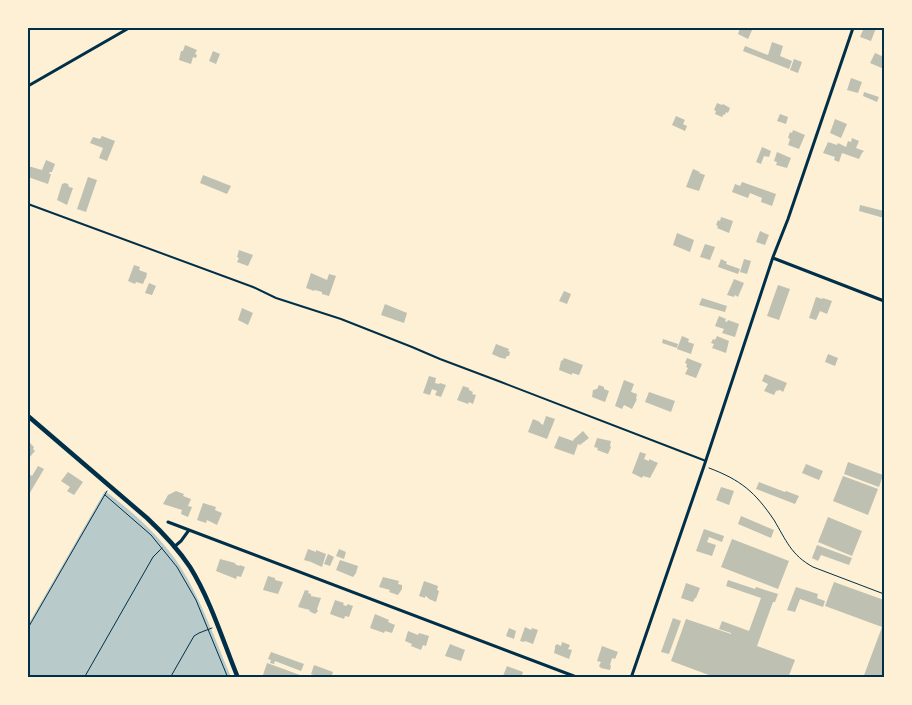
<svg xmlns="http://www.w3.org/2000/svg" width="912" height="705" font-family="Helvetica,sans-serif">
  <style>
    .green { fill: #b9caca }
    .building { fill: #bec0b2 }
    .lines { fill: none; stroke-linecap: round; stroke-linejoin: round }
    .path { stroke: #003049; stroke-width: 1 }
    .service { stroke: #003049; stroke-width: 2 }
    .minor { stroke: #003049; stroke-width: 3 }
    .tertiary { stroke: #003049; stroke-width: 4.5 }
    .neatline { fill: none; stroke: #003049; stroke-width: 2 }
  </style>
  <rect width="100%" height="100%" fill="#fdf0d5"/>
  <!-- green -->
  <path class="green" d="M 105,491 C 133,512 161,537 180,566 C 202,601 215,640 231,677 L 28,678 L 28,625 Z"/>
  <!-- building -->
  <path class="building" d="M 740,28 L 753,28 L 748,39 L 738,34 Z
    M 864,28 L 876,28 L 871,41 L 860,37 Z
    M 772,42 L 783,46 L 780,56 L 792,61 L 789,69 L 743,51 L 745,46 L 768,55 Z
    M 185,45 L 197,50 L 195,54 L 197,55 L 196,58 L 193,57 L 191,64 L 179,60 L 181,51 L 183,51 Z
    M 213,51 L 220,54 L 216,64 L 209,61 Z
    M 875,53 L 884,57 L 884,69 L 870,63 Z
    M 794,59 L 802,62 L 798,73 L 790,70 Z
    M 851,78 L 862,82 L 858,93 L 847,90 Z
    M 864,92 L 879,97 L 877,102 L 863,96 Z
    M 717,103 L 722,105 L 723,104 L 730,108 L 728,113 L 726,112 L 725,115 L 724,114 L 722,117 L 715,114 L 716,111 L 714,110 Z
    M 780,114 L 788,117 L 786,124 L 777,121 Z
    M 676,116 L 685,120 L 683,124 L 687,126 L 685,131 L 672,125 Z
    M 835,119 L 847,124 L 841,138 L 830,133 Z
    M 793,130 L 805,135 L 799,149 L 788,145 L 790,139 L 788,138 L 790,132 L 792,133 Z
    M 102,136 L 115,141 L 107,161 L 99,158 L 103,148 L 90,143 L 93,137 L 100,139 Z
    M 852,138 L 859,141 L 856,148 L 864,151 L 862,153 L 859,159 L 842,153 L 839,162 L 834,160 L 835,157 L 823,153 L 828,142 L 837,145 L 838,143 L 846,147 L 848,141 L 851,142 Z
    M 762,147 L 771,151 L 769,157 L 764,156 L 761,164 L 756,162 Z
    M 777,152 L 791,158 L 787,168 L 776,165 L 777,162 L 774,161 Z
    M 46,160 L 55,164 L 52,172 L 50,172 L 49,174 L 51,174 L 48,184 L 28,177 L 28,166 L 42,170 Z
    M 693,169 L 700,172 L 699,173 L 705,175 L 699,191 L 686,187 Z
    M 203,175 L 231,186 L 227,194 L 200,183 Z
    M 88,177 L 97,180 L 86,212 L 77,209 Z
    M 742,182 L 776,194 L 772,206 L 761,202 L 762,198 L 750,193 L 748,198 L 732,192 L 735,184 L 740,186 Z
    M 65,183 L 68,184 L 69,187 L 73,188 L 67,205 L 57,200 L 62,184 Z
    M 860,205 L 884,211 L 884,218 L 859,211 Z
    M 721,217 L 733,221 L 729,233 L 717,228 L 718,226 L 716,225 L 718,220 L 720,221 Z
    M 760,231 L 769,235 L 765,245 L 756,242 Z
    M 677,233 L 694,240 L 690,252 L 673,245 Z
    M 705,244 L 715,247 L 710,260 L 700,257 Z
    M 239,250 L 253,255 L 248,266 L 237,262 L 239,258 L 237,257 Z
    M 721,259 L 727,262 L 726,264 L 740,269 L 738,274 L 718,267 Z
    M 744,259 L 751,261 L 747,274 L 740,272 Z
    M 134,265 L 140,267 L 139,270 L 147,273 L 146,278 L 145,279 L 143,284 L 136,282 L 135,284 L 128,281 Z
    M 311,273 L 327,280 L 329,274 L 336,276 L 329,296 L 322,294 L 322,292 L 315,290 L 314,291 L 306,288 Z
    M 734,279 L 744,283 L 738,297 L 735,295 L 734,297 L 727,295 Z
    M 149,283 L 156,286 L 152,295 L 145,293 Z
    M 778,285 L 790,289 L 779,320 L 767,316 Z
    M 564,291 L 571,294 L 567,304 L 559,301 Z
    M 816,297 L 822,299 L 823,298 L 832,301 L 827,314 L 820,311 L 816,320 L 809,318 Z
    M 702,298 L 727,306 L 725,312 L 699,305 Z
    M 385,304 L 407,313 L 404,323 L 381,315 Z
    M 242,308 L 253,313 L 248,325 L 238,320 Z
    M 719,316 L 726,319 L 725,321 L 727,322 L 728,320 L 739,324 L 735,337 L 722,333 L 724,329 L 715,326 Z
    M 682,336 L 689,339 L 688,342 L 694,344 L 691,354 L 677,349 Z
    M 717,336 L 729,341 L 726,353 L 712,348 L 714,344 L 711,343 L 713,339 L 715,340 Z
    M 663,339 L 678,344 L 677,348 L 662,343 Z
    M 496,344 L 509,349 L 508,351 L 510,352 L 509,356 L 507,356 L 505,359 L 502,358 L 501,358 L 492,354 Z
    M 828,354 L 838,358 L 835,366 L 825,362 Z
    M 564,358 L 583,365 L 579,375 L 572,373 L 572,375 L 559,370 L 561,361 L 563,360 Z
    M 687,358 L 702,364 L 696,378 L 685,374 L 688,368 L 686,367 L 687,364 L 685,363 Z
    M 765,374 L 787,383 L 783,392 L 780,390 L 776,391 L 774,395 L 764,391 L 768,384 L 762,381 Z
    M 429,376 L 436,378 L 435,383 L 439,384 L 440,383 L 446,385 L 441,397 L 435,395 L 437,391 L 432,389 L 430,395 L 423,393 Z
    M 624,380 L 634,384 L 631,392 L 637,394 L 636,399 L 637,399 L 632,409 L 624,405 L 622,409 L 615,406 Z
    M 599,385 L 604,387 L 604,389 L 609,391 L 605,402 L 592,397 L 593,390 L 597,389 Z
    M 463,386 L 469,388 L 469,390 L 473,392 L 472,394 L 476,395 L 473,404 L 469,402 L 468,404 L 457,400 Z
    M 649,392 L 675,401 L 671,412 L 645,402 Z
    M 546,416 L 555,419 L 547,439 L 528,432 L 533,419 L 540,422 L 540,423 L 543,425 Z
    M 583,431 L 589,438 L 580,445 L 578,444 L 574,455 L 554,448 L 559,436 L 573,441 L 574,439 Z
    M 597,438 L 611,441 L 610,446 L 611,447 L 608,454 L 597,450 L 598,448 L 594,447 Z
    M 28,441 L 34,447 L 33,449 L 35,451 L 28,459 Z
    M 640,452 L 646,454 L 644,459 L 649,461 L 649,459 L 658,463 L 650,478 L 643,476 L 642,478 L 632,473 Z
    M 848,462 L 883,475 L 879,487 L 844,474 Z
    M 806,464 L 823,471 L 819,480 L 802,473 Z
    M 38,466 L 44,469 L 28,496 L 28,477 L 29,474 L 32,476 Z
    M 68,472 L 83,482 L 74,495 L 67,491 L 70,487 L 61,481 Z
    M 843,476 L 878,489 L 868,515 L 833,501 Z
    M 759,482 L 785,492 L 786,491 L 799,496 L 795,504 L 756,489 Z
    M 721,487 L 734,491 L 729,505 L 716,500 Z
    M 176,491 L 184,494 L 183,496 L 191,499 L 188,506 L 192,507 L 188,517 L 181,514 L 182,510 L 163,504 L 168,495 Z
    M 203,503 L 216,507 L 215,510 L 222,513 L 217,525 L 207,520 L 206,523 L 197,520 Z
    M 741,516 L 774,530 L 771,538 L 738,524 Z
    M 828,517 L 862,531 L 852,556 L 818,542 Z
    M 704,529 L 724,536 L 722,542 L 709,537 L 707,542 L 716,545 L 712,556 L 696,551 Z
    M 732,539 L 789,561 L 778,589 L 721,567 Z
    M 817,545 L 852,558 L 849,565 L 821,555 L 818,561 L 812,558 Z
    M 308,549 L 316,552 L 316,550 L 326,554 L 322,567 L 311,562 L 304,560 Z
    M 339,549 L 346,552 L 344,559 L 336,556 Z
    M 328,554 L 334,557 L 330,566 L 324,564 Z
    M 220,559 L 235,563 L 235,564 L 239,566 L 240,565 L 245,567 L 241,577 L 237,576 L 236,579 L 216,571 Z
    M 340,560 L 358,566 L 356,573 L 353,577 L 336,570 Z
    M 268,576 L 275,578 L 275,580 L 283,582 L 278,594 L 263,590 Z
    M 383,577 L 399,581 L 398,584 L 402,585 L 402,589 L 398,595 L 389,592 L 390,590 L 379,587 Z
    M 728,580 L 755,589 L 756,587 L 778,594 L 775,602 L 773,602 L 757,646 L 795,660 L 788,678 L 717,678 L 671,661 L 686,619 L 731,634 L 731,633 L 719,629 L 722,621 L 749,631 L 761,598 L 726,586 Z
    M 424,581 L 438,586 L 437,590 L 439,591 L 436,602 L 429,599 L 427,597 L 425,596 L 425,598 L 419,596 Z
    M 834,582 L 884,600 L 884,678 L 863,678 L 882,627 L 825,606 Z
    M 686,583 L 700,588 L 696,598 L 695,598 L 693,602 L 681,598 Z
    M 796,587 L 818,594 L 817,598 L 825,601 L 823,607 L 800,599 L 795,612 L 787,610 Z
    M 305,590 L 309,591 L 308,593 L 311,594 L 311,596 L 321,598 L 317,609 L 318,611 L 315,614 L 309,611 L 310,610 L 298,607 Z
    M 335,600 L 344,603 L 343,605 L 347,606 L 347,604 L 353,606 L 349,617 L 345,616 L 344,619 L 330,614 Z
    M 375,614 L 389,620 L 388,622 L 395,625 L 392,633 L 385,631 L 384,633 L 370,628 Z
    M 673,618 L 681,621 L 669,654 L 661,652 Z
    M 525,627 L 531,630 L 532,628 L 538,630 L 533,644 L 525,641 L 524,642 L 520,641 Z
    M 509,628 L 516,631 L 514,639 L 506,636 Z
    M 408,631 L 418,635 L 419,633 L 429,636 L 426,646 L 423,645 L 421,650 L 411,646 L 412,644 L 405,641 Z
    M 562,642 L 570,645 L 568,649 L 572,650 L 569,659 L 554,653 L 555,649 L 555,646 L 557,644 L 561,646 Z
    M 450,644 L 465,650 L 461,661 L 445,656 Z
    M 602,646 L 618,652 L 615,659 L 612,658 L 610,665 L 611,666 L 610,670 L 601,668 L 599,666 L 601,662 L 597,661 Z
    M 271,652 L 304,664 L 301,671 L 275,661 L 274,664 L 270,663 L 271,660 L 268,659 Z
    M 267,663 L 300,675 L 299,678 L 262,678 Z
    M 314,665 L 333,672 L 331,678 L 315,678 L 316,676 L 311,674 Z
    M 507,666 L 523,672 L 521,678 L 508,678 L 503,676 Z"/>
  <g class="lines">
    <!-- path -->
    <path class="path" d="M 709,468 C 741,480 755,492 774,520 C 786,540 791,555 813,567 L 884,594
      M 105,495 L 151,535 L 177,567 L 196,600 L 228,678
      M 28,628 L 107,491
      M 84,678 L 153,557 L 162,548
      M 170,678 L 194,636 L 199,633 L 212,628"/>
    <!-- service -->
    <path class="service" d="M 28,204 L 253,287 L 276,298 L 341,319 L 412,347 L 440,359 L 501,382 L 706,461"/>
    <!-- minor -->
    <path class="minor" d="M 28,86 L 129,28
      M 773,258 L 884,301
      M 168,522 L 189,530
      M 174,547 L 181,541 L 189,530 L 579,678
      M 631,678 L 704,466 L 773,257 L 788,219 L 853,28"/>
    <!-- tertiary -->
    <path class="tertiary" d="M 28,416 L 147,518 C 163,533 178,549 190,567 C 211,601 223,641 238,678"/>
  </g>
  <!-- border -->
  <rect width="912" height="705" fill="none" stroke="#fdf0d5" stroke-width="58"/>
  <rect x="29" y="29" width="854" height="647" class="neatline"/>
</svg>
